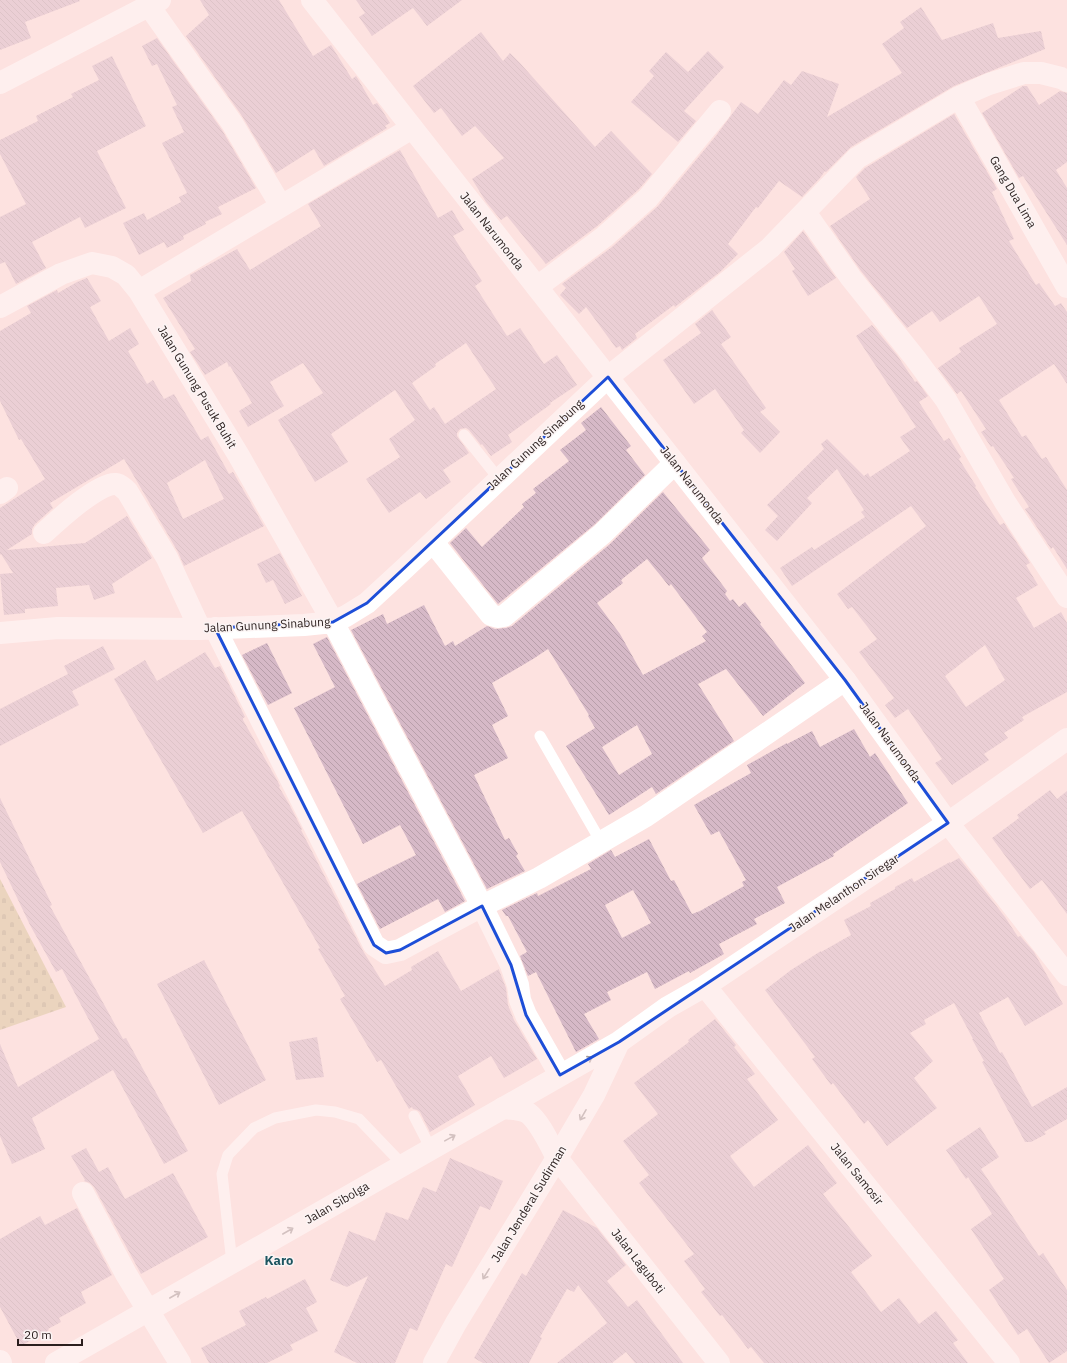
<svg xmlns="http://www.w3.org/2000/svg" width="1067" height="1363" font-family="'IBM Plex Sans',sans-serif">
  <style>
    .cemetery { fill: url(#cemetery-stones) }
    .building { fill: url(#building-back-hatch); fill-rule: evenodd }
    .lines { fill: none; stroke-linecap: round; stroke-linejoin: round }
    .service { stroke: #fff; stroke-width: 11 }
    .minor { stroke: #fff; stroke-width: 22 }
    .tertiary { stroke: #fff; stroke-width: 22 }
    .primary { stroke: #fff; stroke-width: 22 }
    .oneway { stroke: #a09a9a }
    .marked { fill: none; stroke: #1d4ed8; stroke-width: 3; stroke-linejoin: round }
    .labels { text-anchor: middle; stroke-width: 3; stroke-linejoin: round; paint-order: stroke }
    .street-label { font-size: 12px; fill: #2b1f1e; stroke: #fbf4f4 }
    .neighbourhood-label { font-size: 13px; font-weight: bold; fill: #1d5560; stroke: #fbf4f4 }
  </style>
  <defs>
    <pattern id="cemetery-stones" width="16" height="16" patternUnits="userSpaceOnUse"><rect width="16" height="16" fill="#d6c495"/><path d="M2 7V4a2 2 0 0 1 4 0v3zM10 15v-3a2 2 0 0 1 4 0v3z" fill="#b8a880"/></pattern>
    <pattern id="building-back-hatch" width="6" height="6" patternUnits="userSpaceOnUse"><rect width="6" height="6" fill="#d6b9c7"/><path d="M-1 5l2 2M0 0l6 6M5-1l2 2" fill="none" stroke="#b89faa"/></pattern>
  </defs>
  <rect width="100%" height="100%" fill="#fde2e0"/>
  <!-- cemetery -->
  <path class="cemetery" d="M 0,879 L 66,1007 L 0,1030 Z"/>
  <!-- building -->
  <path class="building" d="M 0,0 L 79,0 L 80,1 L 25,22 L 31,38 L 0,50 Z
    M 200,0 L 279,0 L 313,56 L 331,45 L 352,79 L 356,76 L 358,79 L 373,105 L 377,103 L 382,110 L 390,123 L 385,126 L 387,128 L 324,166 L 314,149 L 276,173 L 242,116 L 186,36 L 209,15 Z
    M 356,0 L 462,0 L 427,26 L 413,8 L 372,36 L 359,17 L 365,13 Z
    M 921,7 L 942,40 L 993,23 L 998,38 L 1041,31 L 1045,49 L 954,86 L 851,147 L 826,172 L 825,171 L 820,178 L 802,197 L 779,181 L 758,208 L 756,207 L 728,244 L 738,254 L 720,272 L 680,303 L 675,307 L 674,305 L 635,334 L 637,338 L 622,350 L 620,346 L 616,348 L 586,307 L 579,314 L 560,295 L 566,288 L 562,284 L 612,247 L 658,206 L 715,137 L 741,102 L 758,114 L 784,80 L 791,85 L 802,71 L 839,84 L 827,117 L 902,73 L 882,44 L 904,28 L 900,22 Z
    M 481,32 L 503,61 L 510,53 L 520,63 L 595,147 L 611,131 L 652,174 L 639,189 L 596,227 L 546,264 L 507,216 L 501,220 L 486,202 L 472,179 L 504,158 L 475,126 L 462,136 L 441,108 L 434,113 L 413,86 Z
    M 157,38 L 222,130 L 256,188 L 218,207 L 222,214 L 205,222 L 206,224 L 183,236 L 184,239 L 167,248 L 164,242 L 139,255 L 123,223 L 144,213 L 147,220 L 181,202 L 179,197 L 187,193 L 162,143 L 184,132 L 172,107 L 177,105 L 157,64 L 152,66 L 142,46 Z
    M 708,51 L 724,67 L 684,111 L 696,121 L 678,142 L 631,102 L 654,76 L 649,71 L 666,52 L 688,72 Z
    M 112,56 L 146,126 L 97,151 L 126,208 L 85,228 L 80,217 L 32,242 L 46,268 L 16,284 L 5,262 L 0,264 L 0,217 L 26,204 L 0,154 L 0,140 L 38,121 L 36,116 L 73,97 L 71,94 L 99,80 L 92,66 Z
    M 1023,86 L 1027,86 L 1039,105 L 1060,91 L 1067,93 L 1067,162 L 1056,170 L 1067,188 L 1067,245 L 1023,176 L 1019,178 L 982,113 Z
    M 954,114 L 997,189 L 992,192 L 1014,239 L 1009,241 L 1036,285 L 1039,283 L 1055,306 L 1061,303 L 1067,312 L 1067,384 L 1054,364 L 999,400 L 1022,437 L 1026,435 L 1042,459 L 1046,457 L 1067,490 L 1067,569 L 1053,547 L 1051,549 L 1025,509 L 1029,507 L 1011,479 L 1014,478 L 993,446 L 991,447 L 981,432 L 986,429 L 961,391 L 957,394 L 938,368 L 961,352 L 959,348 L 997,324 L 979,296 L 940,322 L 932,311 L 907,328 L 861,271 L 830,226 L 870,199 L 856,177 L 865,168 Z
    M 400,150 L 438,218 L 452,210 L 464,230 L 453,236 L 482,281 L 475,286 L 507,336 L 520,328 L 544,364 L 557,355 L 577,385 L 550,403 L 551,404 L 508,435 L 512,442 L 491,456 L 482,444 L 481,445 L 469,430 L 466,428 L 460,429 L 457,433 L 457,436 L 469,453 L 443,470 L 451,482 L 426,499 L 420,492 L 389,513 L 366,479 L 400,457 L 389,439 L 415,420 L 395,390 L 331,434 L 348,462 L 315,482 L 278,420 L 323,393 L 303,363 L 270,382 L 284,406 L 248,427 L 239,411 L 252,403 L 230,366 L 229,367 L 227,362 L 205,375 L 190,352 L 195,349 L 163,298 L 191,281 L 190,275 L 237,249 L 250,270 L 321,226 L 308,204 ZM 466,343 L 496,389 L 445,424 L 434,407 L 430,410 L 412,383 L 436,366 L 435,364 Z
    M 803,231 L 836,278 L 808,296 L 792,271 L 795,269 L 784,252 Z
    M 87,278 L 101,301 L 90,307 L 109,341 L 130,328 L 139,344 L 128,351 L 147,384 L 153,380 L 164,399 L 174,394 L 201,440 L 208,436 L 229,474 L 233,472 L 264,526 L 184,566 L 178,552 L 124,459 L 50,503 L 53,508 L 35,524 L 32,529 L 32,534 L 7,550 L 85,543 L 127,516 L 152,558 L 112,584 L 115,593 L 94,600 L 89,585 L 56,588 L 58,606 L 25,609 L 25,613 L 4,615 L 0,574 L 13,573 L 1,554 L 0,555 L 0,508 L 45,479 L 21,439 L 19,440 L 0,401 L 0,331 L 31,313 L 27,306 L 57,290 L 58,293 L 77,282 ZM 205,460 L 224,499 L 183,519 L 167,483 Z
    M 712,310 L 731,337 L 721,344 L 766,408 L 760,412 L 780,432 L 760,453 L 741,433 L 744,430 L 715,389 L 694,404 L 663,360 L 701,333 L 695,324 Z
    M 872,325 L 897,355 L 915,382 L 917,381 L 928,396 L 919,402 L 944,441 L 949,438 L 961,457 L 959,459 L 976,486 L 975,487 L 1000,525 L 1004,523 L 1030,563 L 1026,565 L 1038,585 L 1016,598 L 1034,628 L 1061,612 L 1067,623 L 1067,692 L 1022,717 L 1024,720 L 1004,733 L 1008,738 L 984,754 L 989,760 L 952,785 L 935,763 L 942,759 L 908,709 L 895,718 L 885,705 L 894,698 L 859,652 L 877,639 L 852,607 L 848,609 L 837,594 L 926,526 L 911,506 L 792,586 L 780,568 L 812,547 L 814,550 L 865,517 L 861,512 L 864,510 L 837,469 L 807,498 L 812,503 L 777,541 L 765,530 L 778,516 L 767,505 L 824,449 L 821,444 L 827,439 L 864,476 L 868,473 L 870,477 L 910,451 L 900,437 L 916,427 L 856,336 ZM 985,645 L 1005,680 L 966,707 L 945,676 Z
    M 601,407 L 631,446 L 626,450 L 645,475 L 594,525 L 498,604 L 450,543 L 466,528 L 482,547 L 524,507 L 522,504 L 536,493 L 533,489 L 569,461 L 560,450 L 586,430 L 581,423 Z
    M 663,492 L 710,550 L 702,558 L 727,591 L 725,594 L 730,601 L 733,599 L 739,607 L 745,602 L 761,623 L 760,624 L 805,683 L 763,716 L 726,669 L 698,684 L 734,741 L 656,794 L 652,787 L 609,815 L 566,746 L 595,728 L 588,716 L 589,715 L 548,649 L 533,659 L 492,683 L 508,716 L 492,725 L 508,758 L 474,775 L 505,840 L 509,838 L 518,854 L 516,856 L 525,871 L 487,889 L 351,630 L 383,614 L 387,624 L 424,605 L 445,646 L 453,641 L 455,646 L 487,626 L 495,629 L 506,628 L 512,626 L 610,544 ZM 647,559 L 669,586 L 671,584 L 707,632 L 702,636 L 706,641 L 643,675 L 620,634 L 597,603 L 623,583 L 621,580 ZM 637,725 L 652,754 L 619,775 L 602,747 Z
    M 280,553 L 302,596 L 285,604 L 273,580 L 266,583 L 257,564 Z
    M 327,637 L 465,901 L 445,912 L 438,899 L 380,929 L 357,884 L 416,855 L 400,825 L 363,844 L 294,708 L 335,687 L 313,644 Z
    M 267,643 L 292,693 L 268,705 L 242,655 Z
    M 103,646 L 115,669 L 72,691 L 79,705 L 0,746 L 0,709 L 68,674 L 64,666 Z
    M 205,652 L 215,668 L 220,666 L 245,717 L 243,718 L 243,720 L 277,780 L 280,786 L 279,787 L 289,804 L 302,829 L 301,830 L 363,951 L 385,986 L 412,970 L 411,967 L 438,951 L 461,991 L 499,969 L 499,970 L 506,988 L 508,1005 L 514,1020 L 537,1059 L 504,1078 L 491,1056 L 458,1076 L 475,1105 L 430,1132 L 420,1112 L 417,1110 L 413,1109 L 412,1107 L 409,1109 L 381,1060 L 377,1062 L 340,999 L 345,996 L 318,949 L 320,948 L 242,811 L 203,833 L 114,679 L 145,660 L 157,681 Z
    M 854,729 L 870,757 L 875,753 L 908,803 L 833,854 L 834,856 L 777,887 L 785,903 L 754,919 L 757,924 L 719,944 L 724,954 L 690,973 L 689,971 L 655,989 L 647,972 L 607,992 L 611,1000 L 584,1014 L 599,1039 L 576,1052 L 536,972 L 528,976 L 520,956 L 527,952 L 508,916 L 506,916 L 502,910 L 537,893 L 538,896 L 591,869 L 588,864 L 611,850 L 615,857 L 649,839 L 671,881 L 674,880 L 692,914 L 700,911 L 744,886 L 742,882 L 746,880 L 719,831 L 711,835 L 694,805 L 751,773 L 747,765 L 787,743 L 787,744 L 812,731 L 820,747 ZM 633,890 L 651,923 L 622,938 L 605,905 Z
    M 1050,790 L 1057,799 L 1067,791 L 1067,914 L 1042,880 L 1030,889 L 992,838 L 1019,818 L 1017,815 Z
    M 0,798 L 52,905 L 50,906 L 123,1039 L 126,1038 L 188,1151 L 164,1164 L 113,1070 L 32,1118 L 45,1149 L 12,1164 L 0,1136 L 0,1044 L 18,1087 L 99,1039 L 62,969 L 56,972 L 30,925 L 0,862 Z
    M 959,858 L 1005,917 L 1018,937 L 1020,936 L 1034,952 L 1063,1004 L 1025,1026 L 1008,997 L 979,1013 L 1000,1053 L 1002,1052 L 1032,1107 L 1067,1087 L 1067,1119 L 1044,1132 L 1046,1134 L 1031,1142 L 1025,1142 L 982,1062 L 984,1061 L 972,1039 L 973,1039 L 954,1003 L 924,1020 L 926,1024 L 910,1033 L 933,1061 L 914,1078 L 937,1108 L 887,1146 L 868,1120 L 864,1124 L 833,1083 L 831,1085 L 812,1059 L 815,1057 L 765,990 L 791,970 L 821,951 L 821,952 L 851,935 L 844,920 L 871,906 L 870,903 L 895,889 L 895,887 L 912,878 L 914,882 L 950,862 L 950,863 Z
    M 204,960 L 266,1080 L 219,1105 L 157,984 Z
    M 715,1019 L 736,1045 L 734,1047 L 755,1074 L 747,1079 L 778,1120 L 730,1156 L 754,1187 L 808,1145 L 837,1183 L 823,1194 L 872,1256 L 851,1272 L 881,1312 L 899,1298 L 919,1324 L 936,1311 L 958,1340 L 953,1343 L 968,1363 L 764,1363 L 751,1347 L 748,1349 L 722,1315 L 720,1316 L 701,1292 L 705,1289 L 684,1261 L 694,1254 L 639,1183 L 649,1175 L 623,1141 L 658,1114 L 634,1083 L 689,1042 L 688,1040 Z
    M 317,1037 L 324,1077 L 296,1080 L 289,1042 Z
    M 980,1127 L 999,1157 L 981,1169 L 1039,1256 L 1043,1253 L 1067,1290 L 1067,1351 L 1049,1363 L 1027,1329 L 1018,1335 L 989,1290 L 1004,1279 L 971,1229 L 992,1214 L 968,1177 L 966,1179 L 946,1150 Z
    M 86,1148 L 99,1172 L 108,1167 L 125,1199 L 173,1173 L 208,1237 L 141,1274 L 94,1187 L 90,1183 L 84,1181 L 85,1180 L 71,1156 Z
    M 450,1158 L 503,1181 L 490,1210 L 480,1206 L 452,1267 L 446,1264 L 417,1331 L 410,1328 L 395,1363 L 357,1363 L 334,1352 L 368,1276 L 347,1287 L 330,1280 L 349,1231 L 375,1241 L 386,1212 L 408,1220 L 423,1187 L 436,1192 Z
    M 77,1208 L 112,1275 L 81,1292 L 86,1303 L 59,1318 L 61,1322 L 48,1329 L 49,1330 L 21,1346 L 0,1307 L 0,1239 L 40,1216 L 45,1225 Z
    M 563,1210 L 597,1228 L 626,1265 L 607,1281 L 628,1307 L 637,1300 L 683,1363 L 635,1363 L 626,1352 L 612,1363 L 557,1363 L 607,1323 L 578,1285 L 574,1292 L 567,1289 L 540,1337 L 542,1338 L 529,1363 L 483,1363 L 474,1358 L 522,1273 L 526,1276 Z
    M 305,1279 L 317,1302 L 306,1308 L 318,1331 L 290,1345 L 293,1350 L 267,1363 L 209,1363 L 201,1348 L 246,1325 L 239,1311 L 266,1297 L 267,1299 Z"/>
  <g class="lines">
    <!-- service -->
    <path class="service" d="M 464,435 L 499,479
      M 540,736 L 601,842
      M 414,1116 L 431,1149
      M 232,1263 L 222,1174 L 228,1155 L 254,1128 L 275,1118 L 316,1110 L 335,1112 L 359,1119 L 403,1165"/>
    <!-- minor -->
    <path class="minor" d="M 149,6 L 232,123 L 281,206
      M 0,83 L 160,0
      M 959,97 L 1067,287
      M 805,212 L 851,278 L 915,358 L 946,400 L 1005,502 L 1067,597
      M 537,287 L 604,237 L 648,198 L 720,111
      M 139,291 L 412,128
      M 0,307 L 61,274 L 92,263 L 112,267 L 126,275 L 139,291 L 239,456 L 333,622 L 482,906 L 511,965 L 518,985 L 520,1000 L 526,1015 L 560,1075
      M 0,493 L 7,488
      M 44,533 C 57,521 99,482 116,484 C 120,484 123,488 127,491 L 167,558 L 200,629
      M 433,542 L 491,615 L 498,617 L 504,616 L 602,534 L 675,463
      M 215,628 L 374,945 L 386,953 L 400,950 L 482,906 L 539,878 L 646,816 L 845,680
      M 0,633 L 58,628 L 200,629 L 304,625 L 333,622 L 346,616 L 367,603 L 405,568 L 608,377 L 770,248 L 857,158 L 959,97 L 989,84 L 1024,73 L 1041,73 L 1061,78 L 1067,81
      M 705,986 L 1009,1363
      M 503,1108 C 511,1109 521,1109 528,1113 C 540,1122 550,1145 557,1158 L 719,1363
      M 83,1193 L 126,1274 L 180,1363
      M 0,1361 L 1,1363"/>
    <!-- tertiary -->
    <path class="tertiary" d="M 312,0 L 845,680 L 948,823 L 1067,975"/>
    <!-- primary -->
    <path class="primary" d="M 56,1363 L 619,1042 L 668,1007 L 705,986 L 948,823 L 1067,739
      M 434,1363 L 456,1323 L 557,1158 L 594,1095 L 619,1042"/>
  </g>
  <!-- one-way arrows -->
  <defs><path id="oneway-shaft" d="M-6 0H5M1.5-3L5.5 0L1.5 3" fill="none" stroke-width="1.6" stroke-linecap="round" stroke-linejoin="round"/></defs>
  <g class="oneway">
    <use href="#oneway-shaft" transform="translate(587 1060) rotate(-29)"/>
    <use href="#oneway-shaft" transform="translate(583 1115) rotate(120)"/>
    <use href="#oneway-shaft" transform="translate(450 1138) rotate(-29)"/>
    <use href="#oneway-shaft" transform="translate(288 1231) rotate(-30)"/>
    <use href="#oneway-shaft" transform="translate(486 1274) rotate(122)"/>
    <use href="#oneway-shaft" transform="translate(175 1295) rotate(-30)"/>
  </g>
  <!-- marked area -->
  <path d="M0 0H1067V1363H0ZM 608,377 L 845,680 L 948,823 L 619,1042 L 560,1075 L 526,1015 L 511,965 L 482,906 L 400,950 L 386,953 L 374,945 L 215,628 L 333,622 L 367,603 Z" fill="#fde2e0" fill-opacity=".55" fill-rule="evenodd"/>
  <path class="marked" d="M 608,377 L 845,680 L 948,823 L 619,1042 L 560,1075 L 526,1015 L 511,965 L 482,906 L 400,950 L 386,953 L 374,945 L 215,628 L 333,622 L 367,603 Z"/>
  <g class="labels">
    <!-- street labels -->
    <g class="street-label">
      <text transform="translate(1013 192) rotate(60)" y="4">Gang Dua Lima</text>
      <text transform="translate(492 231) rotate(52)" y="4">Jalan Narumonda</text>
      <text transform="translate(197 387) rotate(59)" y="4">Jalan Gunung Pusuk Buhit</text>
      <text transform="translate(535 445) rotate(-43)" y="4">Jalan Gunung Sinabung</text>
      <text transform="translate(692 485) rotate(52)" y="4">Jalan Narumonda</text>
      <text transform="translate(267 625) rotate(-3)" y="4">Jalan Gunung Sinabung</text>
      <text transform="translate(890 742) rotate(54)" y="4">Jalan Narumonda</text>
      <text transform="translate(844 893) rotate(-34)" y="4">Jalan Melanthon Siregar</text>
      <text transform="translate(857 1174) rotate(51)" y="4">Jalan Samosir</text>
      <text transform="translate(337 1203) rotate(-30)" y="4">Jalan Sibolga</text>
      <text transform="translate(529 1204) rotate(-59)" y="4">Jalan Jenderal Sudirman</text>
      <text transform="translate(638 1261) rotate(52)" y="4">Jalan Laguboti</text>
    </g>
    <!-- neighbourhood labels -->
    <g class="neighbourhood-label">
      <text x="279" y="1265">Karo</text>
    </g>
  </g>
  <!-- scale -->
  <path d="M18 1339v6h64v-6" fill="none" stroke="#2b1f1e" stroke-width="2"/>
  <text x="24" y="1339" font-size="12" fill="#2b1f1e" stroke="#fbf4f4" stroke-width="3" paint-order="stroke">20 m</text>
</svg>
